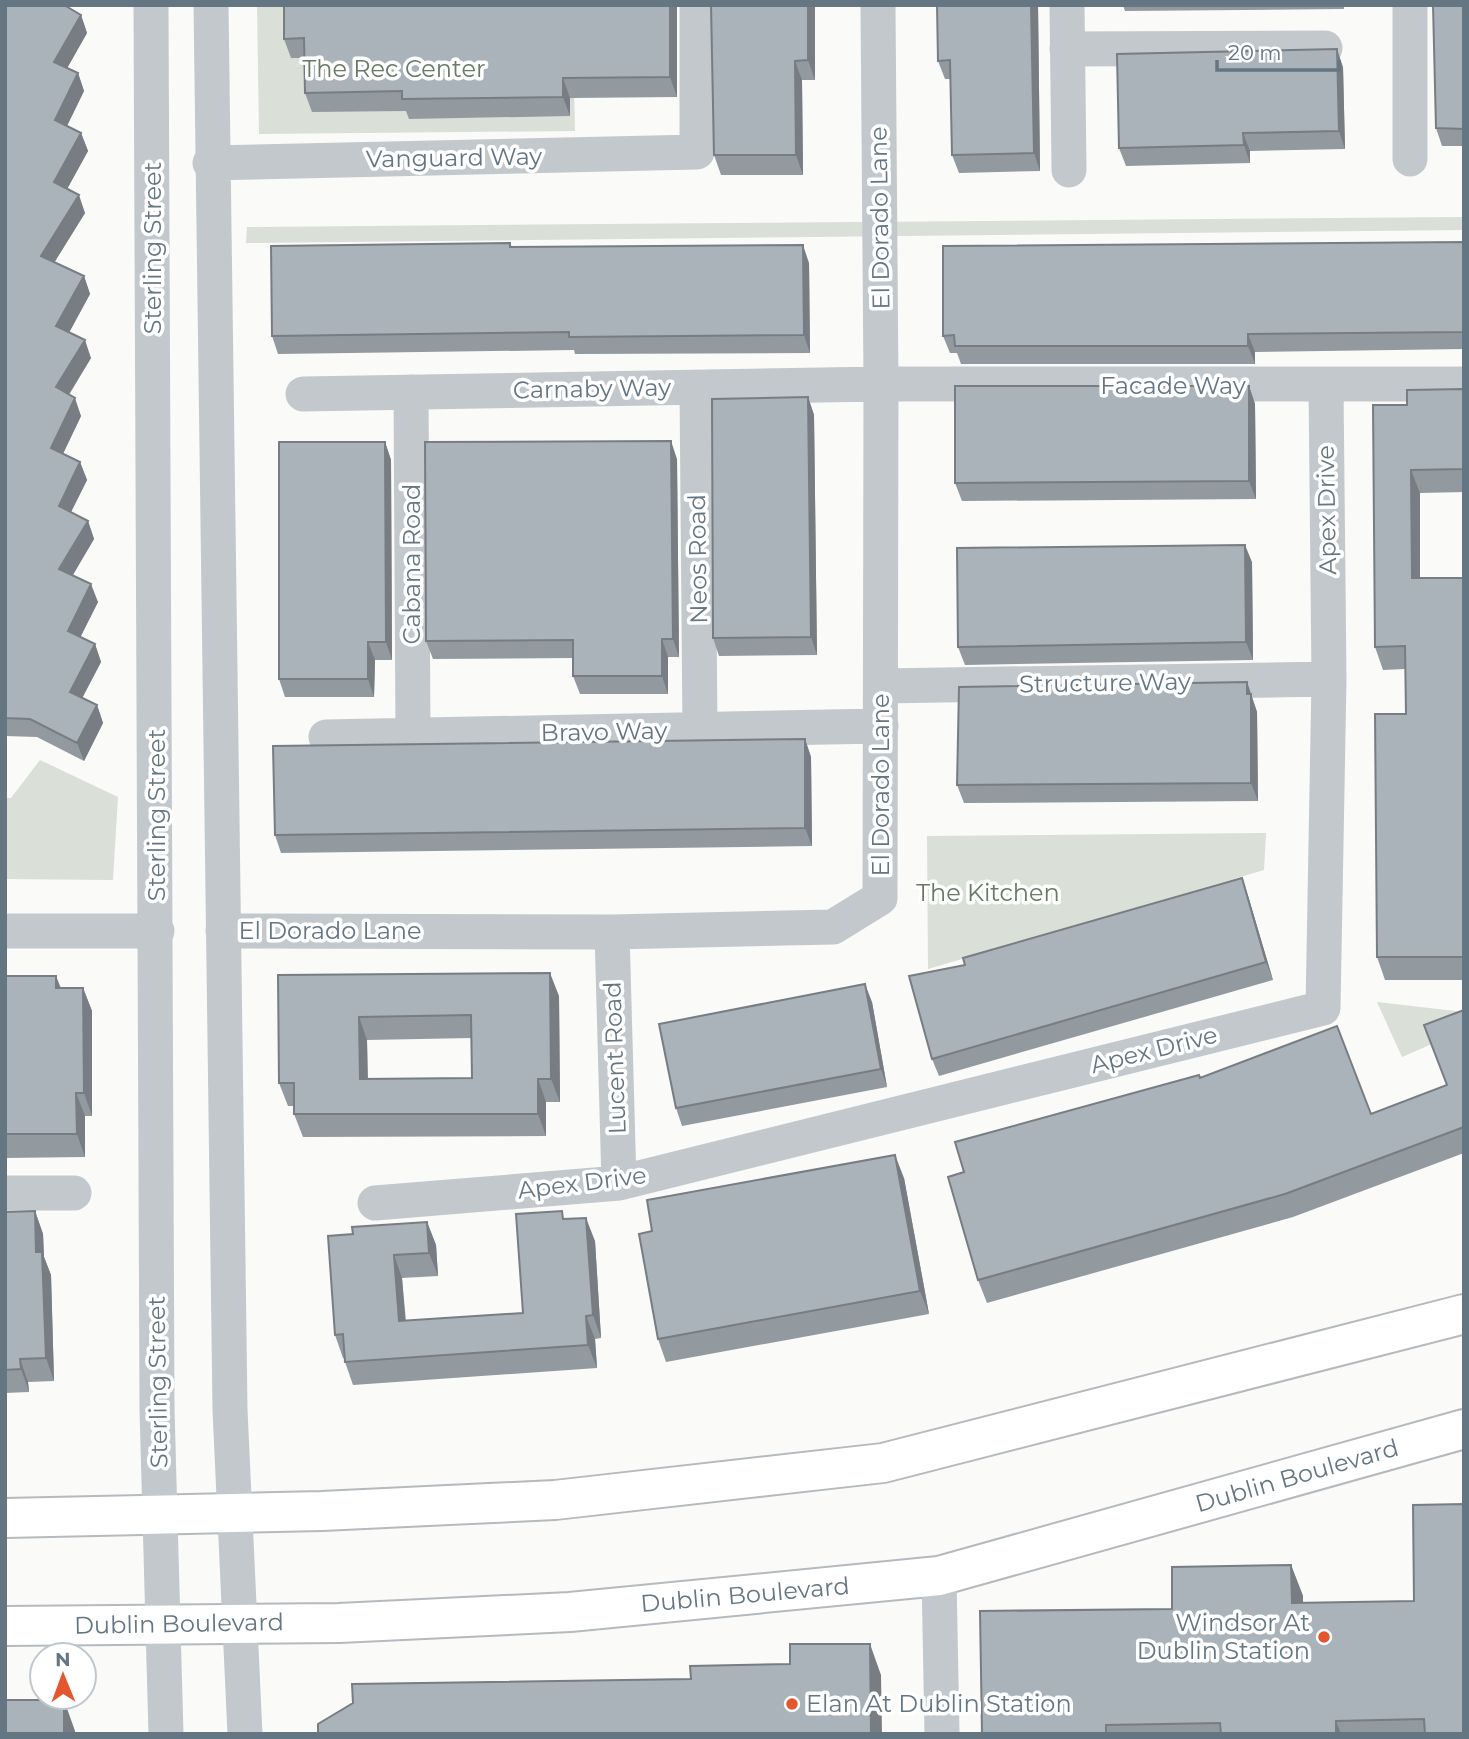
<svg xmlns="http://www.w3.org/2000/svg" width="1469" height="1739" font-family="Montserrat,sans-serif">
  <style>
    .green { fill: #dadfd7 }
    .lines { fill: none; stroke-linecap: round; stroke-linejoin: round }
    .primary-casing { stroke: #b5babe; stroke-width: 42 }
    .street { stroke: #c3c8cc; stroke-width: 35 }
    .primary { stroke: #fff; stroke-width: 38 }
    .wall { fill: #929a9f; fill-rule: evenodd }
    .shaded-wall { fill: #777d82 }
    .building { fill: #aab3b9; stroke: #777d82; stroke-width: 2; fill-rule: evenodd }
    .poi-dot { fill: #e4572e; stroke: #fff; stroke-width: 2.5 }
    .labels { text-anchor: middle; stroke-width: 7; stroke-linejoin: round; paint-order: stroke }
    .park-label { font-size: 24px; fill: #687a64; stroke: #fff }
    .street-label { font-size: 24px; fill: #657683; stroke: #fff }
    .poi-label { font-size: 24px; fill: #657683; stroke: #fff; text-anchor: end }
  </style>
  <rect width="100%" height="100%" fill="#fafaf8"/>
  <!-- green -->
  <path class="green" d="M 257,5 L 572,5 L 575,131 L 259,134 Z
    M 1464,217 L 1464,230 L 246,243 L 247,227 Z
    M 40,760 L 118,797 L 113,880 L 5,879 L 5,798 L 11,798 Z
    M 1266,833 L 1264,870 L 928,969 L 927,836 Z
    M 1377,1002 L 1464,1012 L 1464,1030 L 1402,1057 Z"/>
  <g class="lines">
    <defs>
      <path id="primary" d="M 5,1518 L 322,1511 L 555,1500 L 883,1463 L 1464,1314
        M 5,1626 L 339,1623 L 570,1612 L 939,1576 L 1464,1429"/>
    </defs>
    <!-- primary casing -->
    <use href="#primary" class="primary-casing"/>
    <!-- street -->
    <path class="street" d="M 151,5 L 157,1409 L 166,1734
      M 211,5 L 230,1410 L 245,1734
      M 1067,5 L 1069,170
      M 1067,49 L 1325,48
      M 1410,159 L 1410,5
      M 210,163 L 697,152 L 697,5
      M 697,388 L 700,730
      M 411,392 L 413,736
      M 303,394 L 881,384 L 1464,384
      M 882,686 L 1329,679
      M 326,737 L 881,726
      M 5,931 L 157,931
      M 223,931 L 612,932 L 833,927 L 880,898 L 881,384 L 878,5
      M 612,932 L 619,1183
      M 5,1193 L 74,1193
      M 375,1203 L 619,1183 L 1323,1008 L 1329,679 L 1326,386
      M 939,1576 L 942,1734"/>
    <!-- primary -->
    <use href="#primary" class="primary"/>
  </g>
  <!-- wall -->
  <path class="wall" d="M 5,5 L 81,15 L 87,33 L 67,68 L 78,73 L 84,91 L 67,126 L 81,133 L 88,151 L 67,189 L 85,213 L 54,263 L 84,276 L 90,294 L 69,332 L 91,358 L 69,395 L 81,416 L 63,454 L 80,462 L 87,480 L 71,512 L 88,521 L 94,539 L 72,575 L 98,602 L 80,637 L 95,644 L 101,662 L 82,698 L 97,705 L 103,723 L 84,761 L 37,737 L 5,736 Z
    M 408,5 L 677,5 L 677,97 L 570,98 L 570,116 L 409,119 L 406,111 L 312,112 L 305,93 L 304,58 L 291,58 L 284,39 Z
    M 711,5 L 815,5 L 815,80 L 802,80 L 803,175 L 721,175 L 714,155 Z
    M 1038,5 L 1040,171 L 959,173 L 952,155 L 951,79 L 945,79 L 938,61 Z
    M 1123,5 L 1344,5 L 1344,9 L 1125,11 Z
    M 1464,5 L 1464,146 L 1442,146 L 1436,128 Z
    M 1343,67 L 1345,149 L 1250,151 L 1250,163 L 1126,166 L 1119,148 Z
    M 1464,242 L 1464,349 L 1255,352 L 1255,364 L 961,364 L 957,353 L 950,353 L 943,336 Z
    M 510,243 L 512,247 L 809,263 L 810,353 L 575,354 L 574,350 L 278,354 L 272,336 Z
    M 1249,386 L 1255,404 L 1256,499 L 962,501 L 955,483 Z
    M 1464,389 L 1464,492 L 1420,493 L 1420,578 L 1464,578 L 1464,980 L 1385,980 L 1377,957 L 1406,714 L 1405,669 L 1383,670 L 1375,647 L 1407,405 Z
    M 808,397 L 814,415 L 817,655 L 719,656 L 713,638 Z
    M 385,442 L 391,460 L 392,660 L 375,660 L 374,697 L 285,697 L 279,679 Z
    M 677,459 L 679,657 L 668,657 L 668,694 L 580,694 L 573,676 L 573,658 L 433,659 L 426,641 Z
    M 1252,562 L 1253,660 L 965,665 L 958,647 Z
    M 1247,682 L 1257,712 L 1258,801 L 964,803 L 957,785 Z
    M 805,739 L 811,757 L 812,846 L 281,853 L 275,835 Z
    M 1242,878 L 1248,896 L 1273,980 L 939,1076 L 932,1059 L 965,965 Z
    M 278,975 L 559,996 L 560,1102 L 546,1102 L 546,1136 L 303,1137 L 294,1114 L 294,1106 L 288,1106 L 279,1083 ZM 472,1038 L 472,1078 L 368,1079 L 367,1040 Z
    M 5,976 L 56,976 L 61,988 L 83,988 L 92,1011 L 92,1116 L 85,1116 L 85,1157 L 5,1158 Z
    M 872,1002 L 887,1087 L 682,1126 L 676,1108 Z
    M 1464,1010 L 1464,1153 L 1293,1217 L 987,1303 L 978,1280 L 964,1172 L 1200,1078 L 1371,1114 L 1447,1086 Z
    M 904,1178 L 929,1314 L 666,1362 L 658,1339 Z
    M 35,1211 L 43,1234 L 44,1257 L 51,1275 L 54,1381 L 28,1382 L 29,1392 L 5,1393 L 5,1212 Z
    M 565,1219 L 595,1241 L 601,1338 L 595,1339 L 597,1368 L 353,1385 L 345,1362 L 344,1358 L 343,1358 L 335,1335 L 353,1234 L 427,1222 L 436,1245 L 438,1276 L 402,1278 L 406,1321 L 523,1313 Z
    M 1291,1565 L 1303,1596 L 1303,1603 L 1414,1601 L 1464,1734 L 982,1734 L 1172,1609 Z"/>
  <!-- shaded-wall -->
  <path class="shaded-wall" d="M 670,5 L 677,5 L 677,97 L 670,77 Z
    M 808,5 L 815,5 L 815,80 L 808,60 Z
    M 1031,5 L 1038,5 L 1040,171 L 1034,153 Z
    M 81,15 L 87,33 L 61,79 L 54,62 Z
    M 1337,49 L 1343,67 L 1345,149 L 1339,131 Z
    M 795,61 L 802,80 L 803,175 L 796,155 Z
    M 78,73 L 84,91 L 61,138 L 55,120 Z
    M 563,78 L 570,98 L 570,116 L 563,97 Z
    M 81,133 L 88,151 L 61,200 L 54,182 Z
    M 1243,133 L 1250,151 L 1250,163 L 1244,145 Z
    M 79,195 L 85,213 L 47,274 L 41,256 Z
    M 803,245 L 809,263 L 810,353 L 804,335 Z
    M 84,276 L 90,294 L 63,344 L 56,326 Z
    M 1248,334 L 1255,352 L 1255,364 L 1248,346 Z
    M 85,340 L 91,358 L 62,405 L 56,387 Z
    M 1249,386 L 1255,404 L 1256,499 L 1249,481 Z
    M 808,397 L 814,415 L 817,655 L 811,637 Z
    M 75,398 L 81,416 L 57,466 L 51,448 Z
    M 671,441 L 677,459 L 679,657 L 673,639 Z
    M 385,442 L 391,460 L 392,660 L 386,642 Z
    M 80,462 L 87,480 L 65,524 L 59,506 Z
    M 1411,470 L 1420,493 L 1420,601 L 1412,578 Z
    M 88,521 L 94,539 L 66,587 L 59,569 Z
    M 1245,545 L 1252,562 L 1253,660 L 1246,642 Z
    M 91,584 L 98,602 L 75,648 L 68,631 Z
    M 662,639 L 668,657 L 668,694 L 662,676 Z
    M 368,642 L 375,660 L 374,697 L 368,679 Z
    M 95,644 L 101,662 L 76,710 L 70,692 Z
    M 1247,682 L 1257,712 L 1258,801 L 1251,783 Z
    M 97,705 L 103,723 L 84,761 L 77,743 Z
    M 805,739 L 811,757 L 812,846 L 805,828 Z
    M 1242,878 L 1248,896 L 1273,980 L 1266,962 Z
    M 550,973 L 559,996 L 560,1102 L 551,1079 Z
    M 56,976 L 64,999 L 56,988 Z
    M 865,984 L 872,1002 L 887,1087 L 881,1069 Z
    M 83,988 L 92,1011 L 92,1116 L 84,1093 Z
    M 359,1017 L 367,1040 L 368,1102 L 360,1079 Z
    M 538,1079 L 546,1102 L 546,1136 L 538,1114 Z
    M 76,1093 L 85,1116 L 85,1157 L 77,1134 Z
    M 895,1155 L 904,1178 L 929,1314 L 920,1291 Z
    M 35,1211 L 43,1234 L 44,1257 L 51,1275 L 54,1381 L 46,1358 L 36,1252 Z
    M 586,1218 L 595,1241 L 601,1338 L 593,1315 Z
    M 427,1222 L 436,1245 L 438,1276 L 429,1253 Z
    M 394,1255 L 402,1278 L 407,1344 L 399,1321 Z
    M 586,1316 L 595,1339 L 597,1368 L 588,1345 Z
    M 20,1359 L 28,1382 L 29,1392 L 21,1369 Z
    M 1291,1565 L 1303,1596 L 1303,1634 L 1292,1603 Z
    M 870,1644 L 881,1675 L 882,1734 L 871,1734 Z
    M 64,1700 L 75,1731 L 75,1734 L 64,1734 Z
    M 1336,1721 L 1341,1734 L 1336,1734 Z"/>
  <!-- building -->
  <path class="building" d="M 5,5 L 64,5 L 81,15 L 54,62 L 78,73 L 55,120 L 81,133 L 54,182 L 79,195 L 41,256 L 84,276 L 56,326 L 85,340 L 56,387 L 75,398 L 51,448 L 80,462 L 59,506 L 88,521 L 59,569 L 91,584 L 68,631 L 95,644 L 70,692 L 97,705 L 77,743 L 30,719 L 5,718 Z
    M 284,5 L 670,5 L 670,77 L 563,78 L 563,97 L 402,99 L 402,91 L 305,93 L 304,38 L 284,39 Z
    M 711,5 L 808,5 L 808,60 L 795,61 L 796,155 L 714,155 Z
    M 937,5 L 1031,5 L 1034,153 L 952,155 L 950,60 L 938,61 Z
    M 1433,5 L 1464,5 L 1464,129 L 1436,128 Z
    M 1337,49 L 1339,131 L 1243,133 L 1244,145 L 1119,148 L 1117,54 Z
    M 1464,242 L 1464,332 L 1248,334 L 1248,346 L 955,346 L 954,335 L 943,336 L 943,246 Z
    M 510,243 L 510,247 L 803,245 L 804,335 L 569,337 L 569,332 L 272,336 L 271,246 Z
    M 955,386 L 1249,386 L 1249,481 L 955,483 Z
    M 1464,389 L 1464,469 L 1411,470 L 1412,578 L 1464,578 L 1464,957 L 1377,957 L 1375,714 L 1406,714 L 1405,646 L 1375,647 L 1373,405 L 1407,405 L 1407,390 Z
    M 808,397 L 811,637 L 713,638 L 712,399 Z
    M 671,441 L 673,639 L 662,639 L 662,676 L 573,676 L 573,640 L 426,641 L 425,442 Z
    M 279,442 L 385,442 L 386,642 L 368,642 L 368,679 L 279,679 Z
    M 1245,545 L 1246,642 L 958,647 L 957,548 Z
    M 1247,682 L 1247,694 L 1251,694 L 1251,783 L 957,785 L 959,687 Z
    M 805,739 L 805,828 L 275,835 L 273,746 Z
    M 1242,878 L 1266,962 L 932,1059 L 909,976 L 965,965 L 963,958 Z
    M 550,973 L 551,1079 L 538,1079 L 538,1114 L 294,1114 L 294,1083 L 279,1083 L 278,975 ZM 471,1015 L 472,1078 L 360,1079 L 359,1017 Z
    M 5,976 L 56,976 L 56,988 L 83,988 L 84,1093 L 76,1093 L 77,1134 L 5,1134 Z
    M 865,984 L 881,1069 L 676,1108 L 659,1024 Z
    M 1464,1010 L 1464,1127 L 1285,1194 L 978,1280 L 948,1177 L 964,1172 L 955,1142 L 1199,1075 L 1200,1078 L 1337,1026 L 1371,1114 L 1447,1085 L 1424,1025 Z
    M 895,1155 L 920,1291 L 658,1339 L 639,1234 L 652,1231 L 647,1200 Z
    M 35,1211 L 36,1252 L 42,1252 L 46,1358 L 20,1359 L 21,1369 L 5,1370 L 5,1212 Z
    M 562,1211 L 563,1219 L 586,1218 L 593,1315 L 586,1316 L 588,1345 L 345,1362 L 343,1334 L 335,1335 L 328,1236 L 353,1234 L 352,1227 L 427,1222 L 429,1253 L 394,1255 L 399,1321 L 523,1313 L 516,1214 Z
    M 1464,1504 L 1464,1734 L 1425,1734 L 1424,1719 L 1336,1721 L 1336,1734 L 1221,1734 L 1220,1723 L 1106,1725 L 1106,1734 L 982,1734 L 980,1611 L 1172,1609 L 1172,1567 L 1291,1565 L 1292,1603 L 1414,1601 L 1413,1505 Z
    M 790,1644 L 870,1644 L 871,1734 L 318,1734 L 318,1724 L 353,1703 L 352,1684 L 691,1679 L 690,1666 L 790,1664 Z
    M 5,1700 L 64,1700 L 64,1734 L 5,1734 Z"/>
  <!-- markers -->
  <g class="poi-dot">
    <circle cx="1324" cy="1637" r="7"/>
    <circle cx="792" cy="1704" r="7"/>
  </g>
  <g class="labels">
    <!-- park labels -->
    <g class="park-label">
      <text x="394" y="77">The Rec Center</text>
      <text x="988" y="901">The Kitchen</text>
    </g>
    <!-- street labels -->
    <g class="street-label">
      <text transform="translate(454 158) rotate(-1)" y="8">Vanguard Way</text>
      <text transform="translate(880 218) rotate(-91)" y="8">El Dorado Lane</text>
      <text transform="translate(153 248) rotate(-90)" y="8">Sterling Street</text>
      <text x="1173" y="394">Facade Way</text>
      <text transform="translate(592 389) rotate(-1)" y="8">Carnaby Way</text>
      <text transform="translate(1327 510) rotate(-91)" y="8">Apex Drive</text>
      <text transform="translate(698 559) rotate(-91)" y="8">Neos Road</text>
      <text transform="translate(412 564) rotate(-90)" y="8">Cabana Road</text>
      <text transform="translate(1105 683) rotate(-1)" y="8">Structure Way</text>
      <text transform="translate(604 732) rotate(-1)" y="8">Bravo Way</text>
      <text transform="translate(881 785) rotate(-90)" y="8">El Dorado Lane</text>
      <text transform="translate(157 815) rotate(-90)" y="8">Sterling Street</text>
      <text x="330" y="939">El Dorado Lane</text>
      <text transform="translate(1154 1050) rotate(-14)" y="8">Apex Drive</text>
      <text transform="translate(615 1058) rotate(-92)" y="8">Lucent Road</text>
      <text transform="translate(582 1183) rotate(-7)" y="8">Apex Drive</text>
      <text transform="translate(158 1382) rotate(-91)" y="8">Sterling Street</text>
      <text transform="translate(1297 1476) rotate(-16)" y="8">Dublin Boulevard</text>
      <text transform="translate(745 1595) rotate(-5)" y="8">Dublin Boulevard</text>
      <text transform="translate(179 1624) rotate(-1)" y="8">Dublin Boulevard</text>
    </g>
    <!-- poi labels -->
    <g class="poi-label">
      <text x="1310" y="1631">Windsor At<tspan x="1310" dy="28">Dublin Station</tspan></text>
      <text x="806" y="1712" text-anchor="start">Elan At Dublin Station</text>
    </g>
  </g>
  <!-- border -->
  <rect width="1469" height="1739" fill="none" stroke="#657683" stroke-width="14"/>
  <!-- north arrow -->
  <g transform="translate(63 1676) rotate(359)"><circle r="33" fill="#ffffff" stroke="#c1c8cd" stroke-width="2"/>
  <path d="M0-5L12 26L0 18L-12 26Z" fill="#e4572e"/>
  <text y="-10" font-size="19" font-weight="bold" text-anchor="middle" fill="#657683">N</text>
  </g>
  <!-- scale -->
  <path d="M1217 60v10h122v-10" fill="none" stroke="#657683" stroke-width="3.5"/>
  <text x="1228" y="60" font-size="21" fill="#657683" stroke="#ffffff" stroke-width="5" paint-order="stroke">20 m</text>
</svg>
